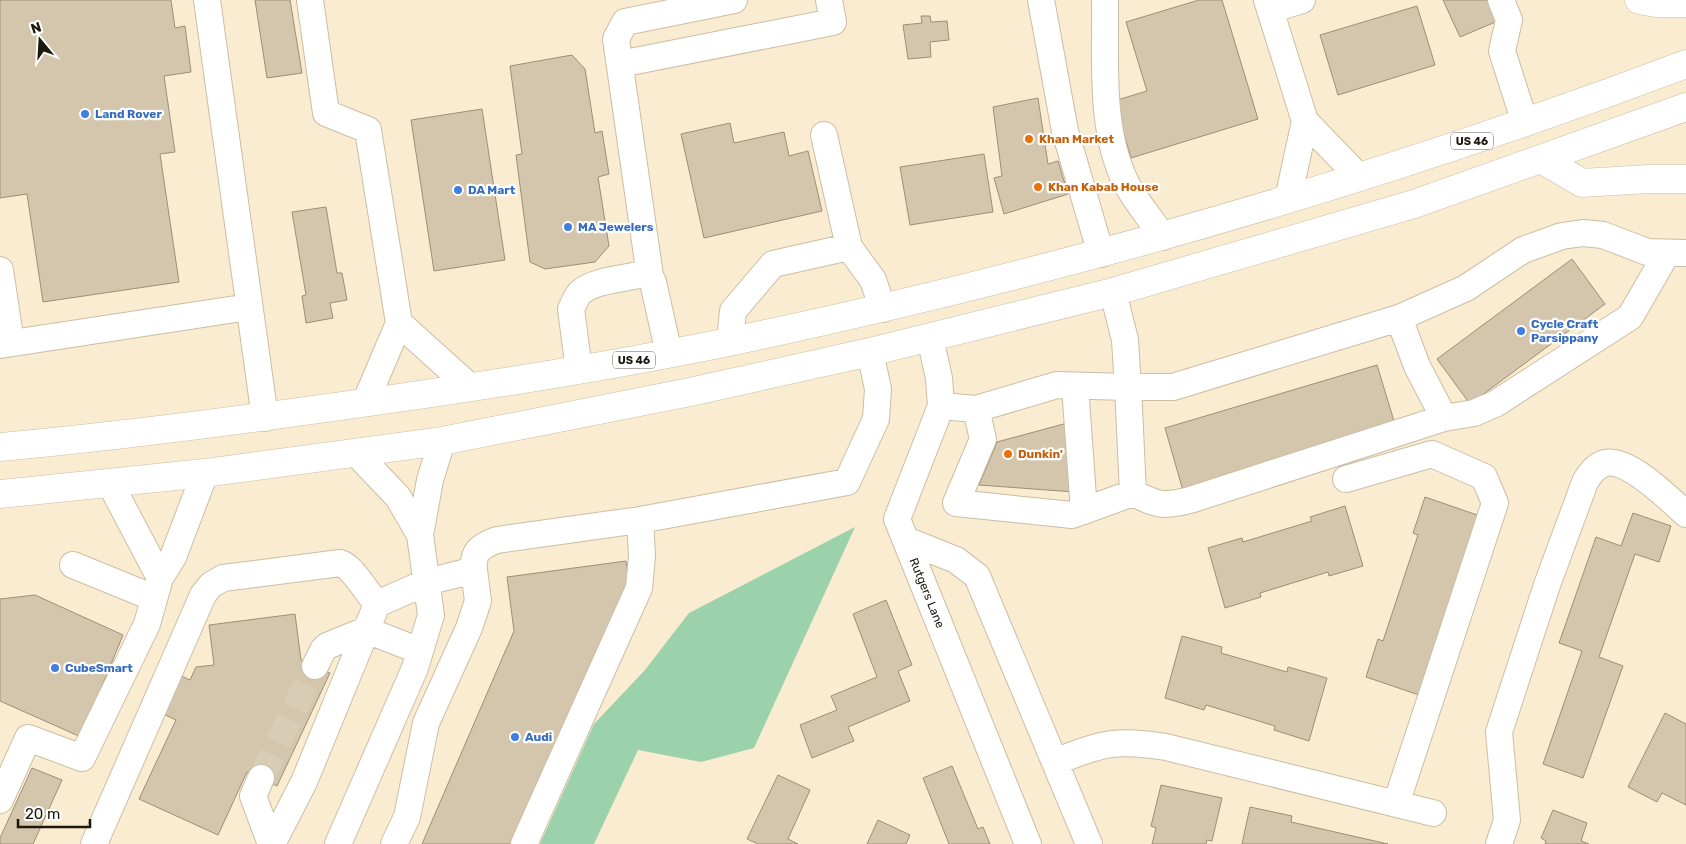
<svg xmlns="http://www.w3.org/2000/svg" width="1686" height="844" font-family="Rubik,sans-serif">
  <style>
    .green { fill: #9bd1ab }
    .building { fill: #d3c6ac; stroke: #9b8f76 }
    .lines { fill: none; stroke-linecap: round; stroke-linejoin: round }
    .minor-tunnel { stroke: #d8ccb4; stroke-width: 26; stroke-dasharray: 26 13; stroke-linecap: butt }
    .minor-casing { stroke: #cbbea4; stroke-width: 28 }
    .highway-casing { stroke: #cbbea4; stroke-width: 29 }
    .minor { stroke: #fff; stroke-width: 26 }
    .highway { stroke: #fff; stroke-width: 28 }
    .shop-dot { fill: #3f7fe0; stroke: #fff; stroke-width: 2 }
    .food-dot { fill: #e8710a; stroke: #fff; stroke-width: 2 }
    .labels { text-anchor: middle; stroke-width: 4.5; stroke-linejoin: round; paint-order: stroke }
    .shield { fill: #fff; stroke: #605d56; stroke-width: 1 }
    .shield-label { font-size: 11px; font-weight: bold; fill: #1c180e }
    .shop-label { font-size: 12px; font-weight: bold; fill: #366cbe; stroke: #fff; text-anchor: start }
    .food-label { font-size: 12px; font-weight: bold; fill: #c56008; stroke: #fff; text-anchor: start }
    .street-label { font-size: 12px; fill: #1c180e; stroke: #fff }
  </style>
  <rect width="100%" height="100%" fill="#f9ecd1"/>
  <!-- green -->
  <path class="green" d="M 855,527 L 754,748 L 701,762 L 638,750 L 594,844 L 540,844 L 594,724 L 645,670 L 689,613 Z"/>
  <!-- building -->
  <path class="building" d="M 0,0 L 171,0 L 175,28 L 185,26 L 191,72 L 164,76 L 175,152 L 160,154 L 179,282 L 43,302 L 27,194 L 0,198 Z
    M 255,0 L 290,0 L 302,73 L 267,78 Z
    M 1199,0 L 1222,0 L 1258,119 L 1131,158 L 1114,101 L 1147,91 L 1126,22 Z
    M 1443,0 L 1497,0 L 1505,18 L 1460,37 Z
    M 1417,6 L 1435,65 L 1338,95 L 1320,35 Z
    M 921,16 L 930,16 L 931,22 L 947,21 L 949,40 L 930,42 L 931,57 L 908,59 L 903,25 L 922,23 Z
    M 572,55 L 585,69 L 595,133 L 602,131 L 609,174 L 598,177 L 609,246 L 595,262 L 545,269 L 530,262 L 516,155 L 522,154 L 510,66 Z
    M 1038,98 L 1048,164 L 1058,161 L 1068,194 L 1004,214 L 994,178 L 1002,176 L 993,107 Z
    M 482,109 L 505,260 L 434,271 L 411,120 Z
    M 730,123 L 734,143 L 784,132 L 789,156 L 808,151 L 822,211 L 704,238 L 681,134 Z
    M 984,154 L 993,212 L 910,225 L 900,167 Z
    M 326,207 L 337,273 L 342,273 L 347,300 L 330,303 L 333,318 L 306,323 L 302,296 L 306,295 L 292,212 Z
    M 1572,259 L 1605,304 L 1470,404 L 1437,359 Z
    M 1377,365 L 1397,431 L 1184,494 L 1165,428 Z
    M 1071,422 L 1074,492 L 979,485 L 997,442 Z
    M 1425,497 L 1483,517 L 1425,697 L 1366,677 L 1378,639 L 1383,641 L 1418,535 L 1413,533 Z
    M 1345,506 L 1363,566 L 1329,576 L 1328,572 L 1260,593 L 1261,597 L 1225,608 L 1208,548 L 1242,538 L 1243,542 L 1312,521 L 1310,517 Z
    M 1633,513 L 1671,526 L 1659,562 L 1635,554 L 1599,657 L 1623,666 L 1583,778 L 1543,764 L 1582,651 L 1559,643 L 1596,537 L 1621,546 Z
    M 626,561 L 630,585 L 513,844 L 422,844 L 514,631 L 507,577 Z
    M 35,595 L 123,635 L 81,737 L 0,701 L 0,599 Z
    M 886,600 L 912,665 L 898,671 L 910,701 L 848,727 L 854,741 L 812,758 L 800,725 L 837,710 L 831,696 L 877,677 L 853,614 Z
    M 295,614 L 301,660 L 330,673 L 277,786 L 247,772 L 218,835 L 139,799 L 176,720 L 161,713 L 179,675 L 190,680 L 196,667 L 214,665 L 209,625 Z
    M 1182,636 L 1222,647 L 1221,653 L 1287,672 L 1288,667 L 1327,678 L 1309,741 L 1274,730 L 1275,726 L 1206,705 L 1204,710 L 1165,698 Z
    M 1665,713 L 1686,724 L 1686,805 L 1662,793 L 1657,802 L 1628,787 Z
    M 952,766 L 978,829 L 983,827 L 990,844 L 949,844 L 923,778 Z
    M 32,768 L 62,780 L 33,844 L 0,844 L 0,838 Z
    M 778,775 L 810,790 L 788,839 L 798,844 L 758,844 L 747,839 Z
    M 1161,785 L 1222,798 L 1212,841 L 1207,840 L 1206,844 L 1152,844 L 1156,828 L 1151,826 Z
    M 1250,807 L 1292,816 L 1291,822 L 1388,844 L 1242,844 Z
    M 1553,810 L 1587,823 L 1581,841 L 1589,844 L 1545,844 L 1546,841 L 1541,838 Z
    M 878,820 L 910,835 L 906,844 L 867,844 Z"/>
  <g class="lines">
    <!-- minor-tunnel -->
    <path class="minor-tunnel" d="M 261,778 L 315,666"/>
    <defs>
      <path id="minor" d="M 207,0 L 265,418
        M 310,0 L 326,113 L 368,130 L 399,323 L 365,403
        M 1041,0 L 1065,131 L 1101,254
        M 1105,0 C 1106,59 1099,128 1126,183 C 1136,202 1151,219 1163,237
        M 1267,0 L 1305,121 L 1359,177
        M 1501,0 L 1509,20 L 1502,51 L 1525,123
        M 1270,10 L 1302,0
        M 620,64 L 833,22 L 829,0
        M 824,135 L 849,247
        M 1288,199 L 1305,121
        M 0,270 L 11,343
        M 650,276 L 616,39 L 625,22 L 734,0
        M 1113,292 L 1125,340 L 1128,387 L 1173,387 L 1399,318 L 1466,288 L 1523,250 L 1562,236 L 1583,233 L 1603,235 L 1647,252 L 1686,253
        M 1399,318 L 1417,366 L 1444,418 L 1474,413 L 1495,404 L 1630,317 L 1667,253
        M 399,323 L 470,387
        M 930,338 L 939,378 L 941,406 L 897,519 L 1028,844
        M 730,342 L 733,311 L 773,264 L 849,247 L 873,280 L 883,309
        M 0,345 L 249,307
        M 579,370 L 571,309 C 574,304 576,296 581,292 C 595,280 624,279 642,274 L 650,276 L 653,282 L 669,354
        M 1075,386 L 1084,511
        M 941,406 L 976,409 L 1057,385 L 1128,387 L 1133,493 L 1072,515 L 956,503 L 983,439 L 976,409
        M 357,454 L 398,497 L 420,535
        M 1346,479 L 1432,454 L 1484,477 L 1495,503 L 1396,804
        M 110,483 L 160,578 L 173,557 L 205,473
        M 1133,493 C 1158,505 1162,507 1190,500 L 1444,418
        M 906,540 L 956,560 L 977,576 L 1089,844
        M 73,565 L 154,598
        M 315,666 L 323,650 L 327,646 L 366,630 L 420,651
        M 1055,762 C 1101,743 1117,739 1166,747 L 1433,813
        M 261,778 L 253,796 L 271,844
        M 0,800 L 28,738 L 82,758 L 147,624 L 160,578
        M 94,844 L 203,595 L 211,585 L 223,578 L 340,563 C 353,567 367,593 377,604
        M 272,844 L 304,782 L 377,604 L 427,582 L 474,570 C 472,552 480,546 497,540 L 640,520 L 847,482 L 876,419 L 878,389 L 870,352
        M 338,844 L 415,668 L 431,615 L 420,535 L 430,480 L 442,441
        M 394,844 L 407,817 L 426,723 L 469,628 L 478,601 L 474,570
        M 524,844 L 639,588 L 642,556 L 640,520
        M 1499,844 L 1507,820 L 1499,732 L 1547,585 L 1585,482 C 1590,474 1595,466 1605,463 C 1629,458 1669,499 1686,514"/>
      <path id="highway" d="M 1639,0 L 1656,3 L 1686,3
        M 1543,160 L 1582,183 L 1648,179 L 1686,179
        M 0,447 C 133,435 265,417 398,398 C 510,382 622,364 733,341 C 1057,273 1376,181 1686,64
        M 0,494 L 205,473 L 442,441 L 690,392 L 870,352 L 1113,292 L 1414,204 L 1686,107"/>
    </defs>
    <!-- minor casing -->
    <use href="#minor" class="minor-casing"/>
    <!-- highway casing -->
    <use href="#highway" class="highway-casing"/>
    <!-- minor -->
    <use href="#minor" class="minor"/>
    <!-- highway -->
    <use href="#highway" class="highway"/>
  </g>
  <!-- markers -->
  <g class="shop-dot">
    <circle cx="85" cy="114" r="5"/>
    <circle cx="458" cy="190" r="5"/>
    <circle cx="568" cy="227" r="5"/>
    <circle cx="1521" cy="331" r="5"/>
    <circle cx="55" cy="668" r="5"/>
    <circle cx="515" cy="737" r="5"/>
  </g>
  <g class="food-dot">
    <circle cx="1029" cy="139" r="5"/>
    <circle cx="1038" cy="187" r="5"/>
    <circle cx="1008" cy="454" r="5"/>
  </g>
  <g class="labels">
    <!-- shield labels -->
    <g class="shield">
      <rect x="1451" y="132.5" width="42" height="17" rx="4"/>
      <rect x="613" y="351.5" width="42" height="17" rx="4"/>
    </g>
    <g class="shield-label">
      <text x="1472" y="145">US 46</text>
      <text x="634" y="364">US 46</text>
    </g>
    <!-- shop labels -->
    <g class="shop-label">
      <text x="95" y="118">Land Rover</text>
      <text x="468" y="194">DA Mart</text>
      <text x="578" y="231">MA Jewelers</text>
      <text x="1531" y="328">Cycle Craft<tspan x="1531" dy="14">Parsippany</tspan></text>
      <text x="65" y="672">CubeSmart</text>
      <text x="525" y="741">Audi</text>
    </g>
    <!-- food labels -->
    <g class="food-label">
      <text x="1039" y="143">Khan Market</text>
      <text x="1048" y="191">Khan Kabab House</text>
      <text x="1018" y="458">Dunkin'</text>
    </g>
    <!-- street labels -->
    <g class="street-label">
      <text transform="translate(927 593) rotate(68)" y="4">Rutgers Lane</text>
    </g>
  </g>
  <!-- north arrow -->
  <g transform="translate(40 40) rotate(342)" stroke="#ffffff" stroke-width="4" paint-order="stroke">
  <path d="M0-4L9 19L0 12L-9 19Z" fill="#1c180e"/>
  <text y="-8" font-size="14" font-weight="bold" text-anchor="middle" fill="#1c180e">N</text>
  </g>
  <!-- scale -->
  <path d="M18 819v8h72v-8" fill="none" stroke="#1c180e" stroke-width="2.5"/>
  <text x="25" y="819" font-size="15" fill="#1c180e" stroke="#ffffff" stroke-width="4" paint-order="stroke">20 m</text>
</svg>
